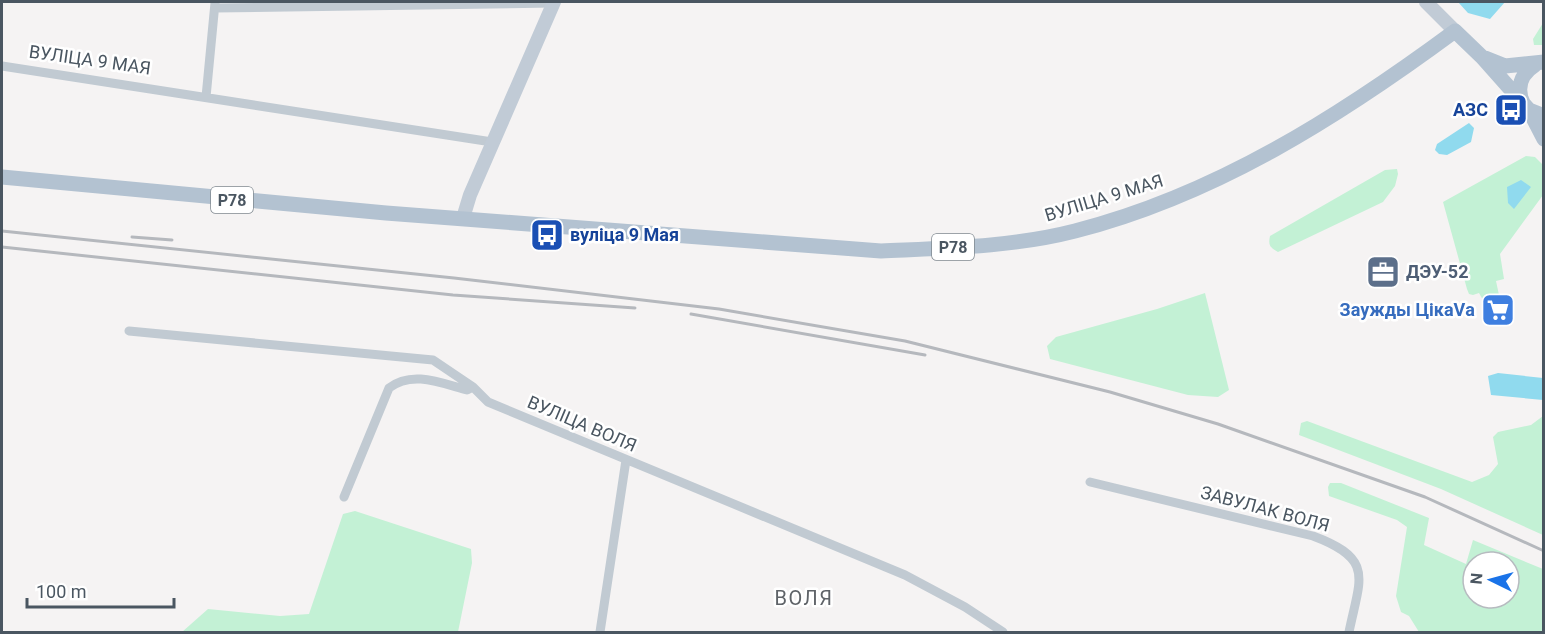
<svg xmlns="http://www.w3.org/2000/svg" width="1545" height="634" font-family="Roboto,sans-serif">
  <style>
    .green { fill: #c3f1d5; fill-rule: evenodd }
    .water { fill: #90daee }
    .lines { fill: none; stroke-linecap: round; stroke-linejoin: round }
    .street { stroke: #c1cad2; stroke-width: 9 }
    .secondary { stroke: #c1cbd6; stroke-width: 14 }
    .primary { stroke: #b3c2d1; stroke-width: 15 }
    .rail { stroke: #b5b8bd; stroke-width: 3 }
    .labels { text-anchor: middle; stroke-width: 5; stroke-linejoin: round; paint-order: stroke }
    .shield { fill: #fff; stroke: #808990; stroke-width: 1.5 }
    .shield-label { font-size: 16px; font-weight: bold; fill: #4a5661 }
    .street-label { font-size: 18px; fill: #4a5661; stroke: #fff }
    .transit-label { font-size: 18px; font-weight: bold; fill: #164399; stroke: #fff; text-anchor: end }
    .service-label { font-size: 18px; font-weight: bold; fill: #4e5e75; stroke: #fff; text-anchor: start }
    .shop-label { font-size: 18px; font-weight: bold; fill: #366cbe; stroke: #fff; text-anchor: end }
    .neighbourhood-label { font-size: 20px; letter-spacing: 1.5px; fill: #5f6368; stroke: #fff }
  </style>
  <rect width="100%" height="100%" fill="#f5f3f3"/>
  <!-- green -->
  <path class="green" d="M 1543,23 L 1543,45 L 1534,45 L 1533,39 Z
    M 1526,156 L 1535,157 L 1543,165 L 1543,195 L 1500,254 L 1504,279 L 1496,281 L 1499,295 L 1483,300 L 1479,293 L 1473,295 L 1469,294 L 1467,289 L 1443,202 Z
    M 1397,169 L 1398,174 L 1395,186 L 1383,202 L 1278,252 C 1270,248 1268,245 1270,236 L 1385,170 Z
    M 1205,293 L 1229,390 L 1218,397 L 1188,395 L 1050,359 L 1047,346 L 1056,337 L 1157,309 Z
    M 1543,416 L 1543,535 L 1441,489 L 1299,435 L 1301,423 L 1307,421 L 1472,482 L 1489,475 L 1498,464 L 1493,437 L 1498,432 L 1531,425 Z
    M 1330,483 L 1341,483 L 1429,518 L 1424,545 L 1466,564 L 1473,540 L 1543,569 L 1543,632 L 1419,632 L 1409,616 L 1401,612 L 1396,596 L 1407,527 L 1397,520 L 1329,496 L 1328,487 ZM 1473,562 L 1509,562 L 1509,598 L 1473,598 Z
    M 355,511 L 471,549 L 472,563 L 458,632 L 182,632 L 208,609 L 280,616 L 309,614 L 343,514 Z"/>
  <!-- water -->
  <path class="water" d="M 1458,2 L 1505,2 L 1490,19 L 1468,13 Z
    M 1469,123 L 1474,128 L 1471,142 L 1447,155 L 1439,154 L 1435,150 L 1437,144 Z
    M 1521,180 L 1531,187 L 1514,209 L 1508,203 L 1507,187 Z
    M 1498,373 L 1543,378 L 1543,400 L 1491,395 L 1488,376 Z"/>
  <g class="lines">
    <!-- street -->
    <path class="street" d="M 215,8 L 554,3
      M 2,66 L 492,142
      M 206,97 L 215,3
      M 129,331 L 433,360 L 473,387 L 488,402 L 905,575 L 965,607 L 1003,632
      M 1090,482 L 1313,536 C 1375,559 1360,578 1349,632
      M 344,497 L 389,388 C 412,370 441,383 467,390 L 473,387
      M 600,632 L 626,460"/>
    <!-- secondary -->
    <path class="secondary" d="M 1426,2 L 1455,31
      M 463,218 L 470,195 L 554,2"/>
    <!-- primary -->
    <path class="primary" d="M 1485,58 L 1505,66 L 1544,62
      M 1523,103 C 1516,88 1521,74 1535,65
      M 1529,110 L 1544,139
      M 2,177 L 386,213 L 881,251 C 946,248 1013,247 1075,231 C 1216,195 1340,116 1455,31 L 1482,57 L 1529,110 L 1544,116"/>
    <!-- rail -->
    <path class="rail" d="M 2,231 L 454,278 L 719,309 L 905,341 L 1110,392 L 1218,424 L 1425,497 L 1544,551
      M 132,237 L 172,240
      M 2,247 L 453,295 L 635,308
      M 691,314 L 925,355"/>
  </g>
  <!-- icons -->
  <defs>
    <symbol id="bus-square" viewBox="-11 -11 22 22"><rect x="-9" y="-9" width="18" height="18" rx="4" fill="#1a4fb4" stroke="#fff"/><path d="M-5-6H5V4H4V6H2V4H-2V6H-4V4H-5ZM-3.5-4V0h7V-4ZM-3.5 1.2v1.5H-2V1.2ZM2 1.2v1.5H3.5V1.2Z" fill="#fff"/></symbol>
    <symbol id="office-square" viewBox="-11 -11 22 22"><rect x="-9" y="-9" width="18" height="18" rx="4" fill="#5c6f8a" stroke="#fff"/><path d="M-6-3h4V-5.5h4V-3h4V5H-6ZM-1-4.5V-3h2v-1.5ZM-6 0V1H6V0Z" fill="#fff"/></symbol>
    <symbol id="supermarket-square" viewBox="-11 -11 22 22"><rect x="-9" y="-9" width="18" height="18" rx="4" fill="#3f7fe0" stroke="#fff"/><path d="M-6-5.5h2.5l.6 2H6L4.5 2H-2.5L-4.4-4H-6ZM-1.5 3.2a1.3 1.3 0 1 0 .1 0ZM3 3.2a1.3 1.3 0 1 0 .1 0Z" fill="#fff"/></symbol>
  </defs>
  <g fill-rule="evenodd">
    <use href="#bus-square" x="1492" y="91" width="38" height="38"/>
    <use href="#bus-square" x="528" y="216" width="38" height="38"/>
    <use href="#office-square" x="1364" y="253" width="38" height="38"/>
    <use href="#supermarket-square" x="1479" y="291" width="38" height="38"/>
  </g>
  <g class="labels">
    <!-- shield labels -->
    <g class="shield">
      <rect x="211" y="187" width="42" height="26" rx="4.5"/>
      <rect x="932" y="234" width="42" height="26" rx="4.5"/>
    </g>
    <g class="shield-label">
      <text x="232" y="206">Р78</text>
      <text x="953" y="253">Р78</text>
    </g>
    <!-- street labels -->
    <g class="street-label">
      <text transform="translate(90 60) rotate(8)" y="6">ВУЛІЦА 9 МАЯ</text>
      <text transform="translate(1104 198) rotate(-17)" y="6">ВУЛІЦА 9 МАЯ</text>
      <text transform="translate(582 424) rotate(23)" y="6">ВУЛІЦА ВОЛЯ</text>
      <text transform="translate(1265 509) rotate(15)" y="6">ЗАВУЛАК ВОЛЯ</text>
    </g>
    <!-- transit labels -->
    <g class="transit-label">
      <text x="1488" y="116">АЗС</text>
      <text x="570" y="241" text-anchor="start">вуліца 9 Мая</text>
    </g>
    <!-- service labels -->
    <g class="service-label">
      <text x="1406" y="278">ДЭУ-52</text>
    </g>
    <!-- shop labels -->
    <g class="shop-label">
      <text x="1475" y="316">Заужды ЦікаVа</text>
    </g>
    <!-- neighbourhood labels -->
    <g class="neighbourhood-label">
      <text x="804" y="605">ВОЛЯ</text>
    </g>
  </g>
  <!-- border -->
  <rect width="1545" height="634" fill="none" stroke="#4a5661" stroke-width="6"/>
  <!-- north arrow -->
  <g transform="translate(1491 580) rotate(275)"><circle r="28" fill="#ffffff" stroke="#b7bbc0" stroke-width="1.5"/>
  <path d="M0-4.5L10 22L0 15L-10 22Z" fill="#1a73e8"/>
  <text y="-9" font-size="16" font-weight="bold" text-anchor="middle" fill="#4a5661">N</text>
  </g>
  <!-- scale -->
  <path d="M27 598v9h147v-9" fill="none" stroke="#4a5661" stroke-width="3"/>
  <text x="36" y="598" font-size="18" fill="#4a5661" stroke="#ffffff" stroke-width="4.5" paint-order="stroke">100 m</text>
</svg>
